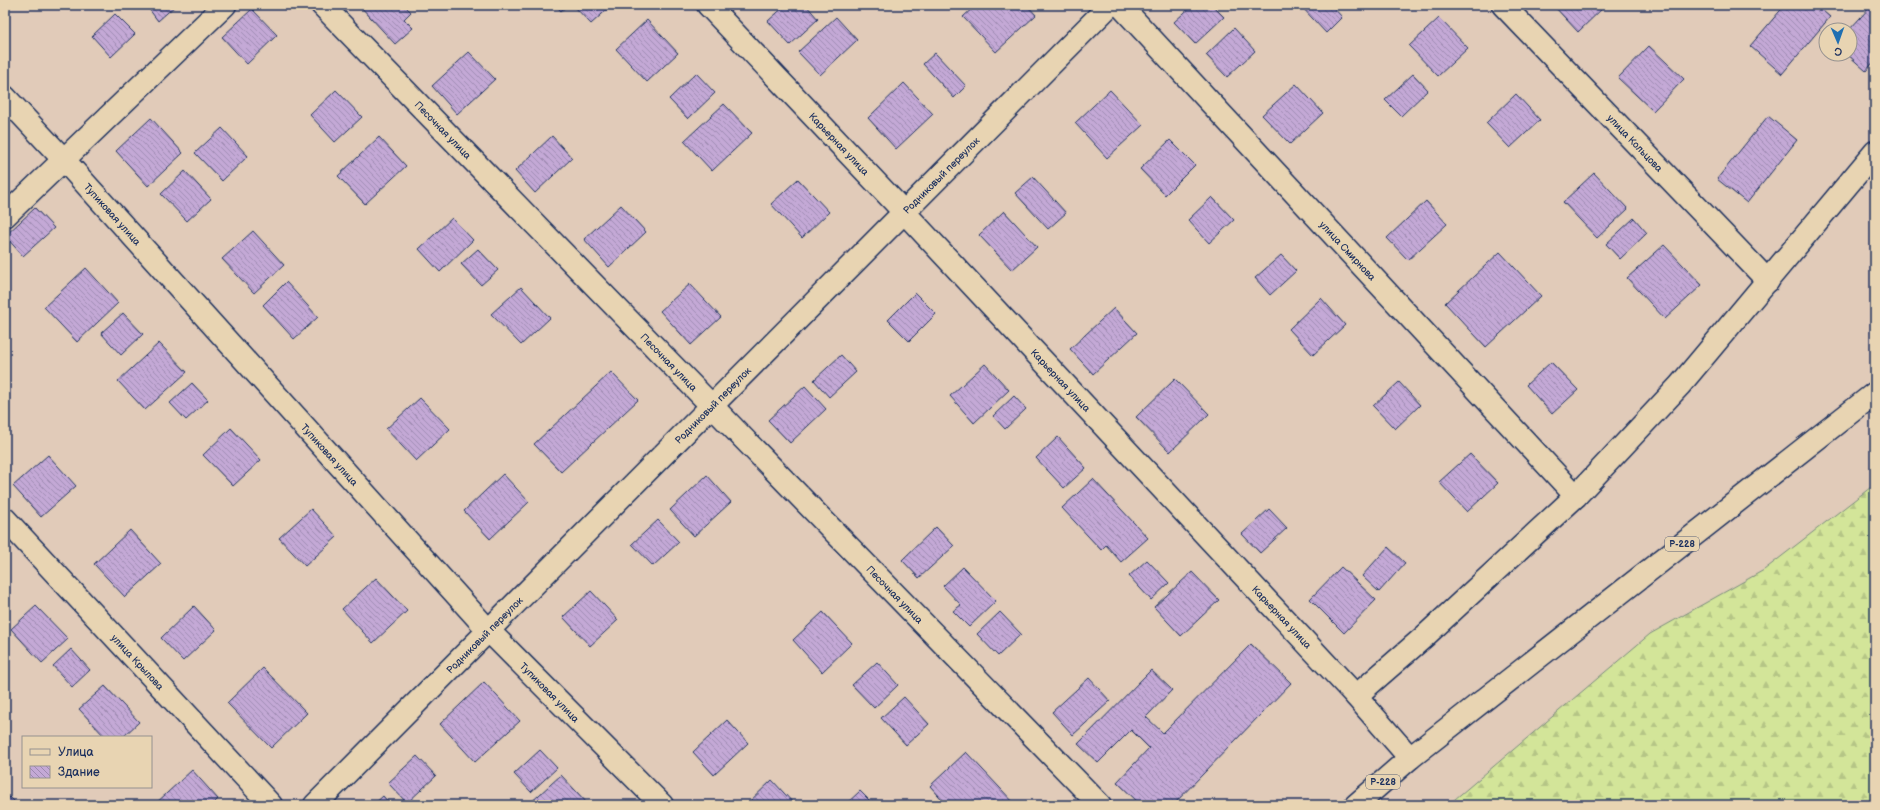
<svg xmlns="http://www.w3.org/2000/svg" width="1880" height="810" font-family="'Balsamiq Sans',sans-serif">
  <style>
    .forest { fill: url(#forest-firs); stroke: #778a7c }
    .building { fill: url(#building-back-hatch); stroke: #1b2f5e }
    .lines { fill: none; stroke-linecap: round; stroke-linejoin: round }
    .minor-casing { stroke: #1b2f5e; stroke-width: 25 }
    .primary-casing { stroke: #1b2f5e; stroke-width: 25 }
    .minor { stroke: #e8d4b2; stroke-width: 22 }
    .primary { stroke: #e8d4b2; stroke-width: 22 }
    .labels { text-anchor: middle; stroke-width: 3.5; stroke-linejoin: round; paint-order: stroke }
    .shield { fill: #e8d4b2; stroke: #586077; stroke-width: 1 }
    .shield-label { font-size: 9px; font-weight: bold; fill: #1b2f5e }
    .street-label { font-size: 10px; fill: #1b2f5e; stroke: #e8d4b2 }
  </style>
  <defs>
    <pattern id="forest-firs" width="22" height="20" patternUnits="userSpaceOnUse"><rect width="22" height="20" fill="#d3e599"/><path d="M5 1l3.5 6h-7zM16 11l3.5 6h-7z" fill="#b5c586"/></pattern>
    <pattern id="building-back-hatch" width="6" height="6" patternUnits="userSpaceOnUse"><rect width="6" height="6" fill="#c4a9d6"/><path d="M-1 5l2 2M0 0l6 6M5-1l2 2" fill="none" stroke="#9e8ab1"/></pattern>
  </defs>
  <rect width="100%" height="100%" fill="#e1cbb9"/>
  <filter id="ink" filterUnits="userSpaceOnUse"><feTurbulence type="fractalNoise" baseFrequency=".025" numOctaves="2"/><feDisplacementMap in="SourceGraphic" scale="8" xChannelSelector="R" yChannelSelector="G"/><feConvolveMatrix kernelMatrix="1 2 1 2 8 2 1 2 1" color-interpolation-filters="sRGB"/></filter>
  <g filter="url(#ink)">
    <!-- forest -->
    <path class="forest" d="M 1875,484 L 1875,805 L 1448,805 L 1650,634 L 1764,570 Z"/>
    <!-- building -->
    <path class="building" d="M 146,5 L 176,5 L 158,21 Z
      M 359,5 L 404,5 L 411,12 L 404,19 L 413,28 L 395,44 Z
      M 555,5 L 568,5 L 561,11 Z
      M 573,5 L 612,5 L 591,24 Z
      M 786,5 L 806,5 L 818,19 L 790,45 L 768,21 Z
      M 976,5 L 1027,5 L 1036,15 L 996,52 L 963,17 Z
      M 1193,5 L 1212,5 L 1224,17 L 1195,44 L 1174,22 Z
      M 1300,5 L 1331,5 L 1342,17 L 1326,33 Z
      M 1553,5 L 1606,5 L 1578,32 Z
      M 1785,5 L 1816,5 L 1830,17 L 1782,74 L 1750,46 Z
      M 1872,5 L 1875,5 L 1875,60 L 1866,71 L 1847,54 L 1850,54 L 1849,30 Z
      M 252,9 L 277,35 L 247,64 L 222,37 Z
      M 115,14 L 135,34 L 111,57 L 92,36 Z
      M 836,17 L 857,40 L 820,75 L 798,52 Z
      M 1439,18 L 1468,48 L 1438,76 L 1409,46 Z
      M 647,20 L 678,53 L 647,82 L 616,49 Z
      M 1234,28 L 1255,51 L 1227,77 L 1206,55 Z
      M 1649,46 L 1684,79 L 1653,111 L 1618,78 Z
      M 469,52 L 495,79 L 457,114 L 432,86 Z
      M 935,53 L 966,86 L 954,98 L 923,64 Z
      M 696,73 L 715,93 L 688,119 L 669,99 Z
      M 1413,74 L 1428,90 L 1401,116 L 1385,100 Z
      M 904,83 L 933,114 L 896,149 L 868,118 Z
      M 1296,84 L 1323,113 L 1290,144 L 1262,115 Z
      M 336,90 L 362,117 L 335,142 L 310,115 Z
      M 1110,90 L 1143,125 L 1107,158 L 1075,123 Z
      M 1516,94 L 1540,120 L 1510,148 L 1486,123 Z
      M 724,104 L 752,133 L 712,171 L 684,141 Z
      M 1768,116 L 1797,140 L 1747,203 L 1717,179 Z
      M 151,118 L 183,153 L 148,186 L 116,151 Z
      M 222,128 L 248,156 L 222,181 L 195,153 Z
      M 552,136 L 572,158 L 535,193 L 515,171 Z
      M 379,137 L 406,166 L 365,204 L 338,176 Z
      M 1170,140 L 1195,165 L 1165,195 L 1140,169 Z
      M 185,171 L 211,199 L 187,221 L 161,194 Z
      M 1594,173 L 1628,209 L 1597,238 L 1563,202 Z
      M 1033,177 L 1066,213 L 1048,229 L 1015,193 Z
      M 798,179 L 829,212 L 802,238 L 771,204 Z
      M 1212,197 L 1234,220 L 1209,243 L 1188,220 Z
      M 1426,201 L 1447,224 L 1408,260 L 1387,238 Z
      M 621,205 L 646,232 L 609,267 L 584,239 Z
      M 35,208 L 54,228 L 23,256 L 5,236 Z
      M 1004,211 L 1037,247 L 1012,270 L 979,235 Z
      M 452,218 L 473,240 L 440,272 L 419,249 Z
      M 1634,218 L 1647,233 L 1620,259 L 1606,244 Z
      M 253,231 L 284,265 L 254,293 L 222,259 Z
      M 1664,245 L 1702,285 L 1665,319 L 1627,278 Z
      M 478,249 L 498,270 L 481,285 L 461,264 Z
      M 1500,252 L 1541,296 L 1486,347 L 1445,303 Z
      M 1281,255 L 1296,271 L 1270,295 L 1255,278 Z
      M 86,268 L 118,303 L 77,342 L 44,307 Z
      M 286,282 L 318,317 L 294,339 L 263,305 Z
      M 690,284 L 721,317 L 691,345 L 660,311 Z
      M 521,287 L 550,318 L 521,345 L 491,314 Z
      M 915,293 L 936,314 L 909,341 L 888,320 Z
      M 1321,298 L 1345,325 L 1313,355 L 1289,329 Z
      M 1114,308 L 1137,333 L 1093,374 L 1070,349 Z
      M 123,313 L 143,334 L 121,355 L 101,333 Z
      M 159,343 L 187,372 L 145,410 L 118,381 Z
      M 841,355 L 856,372 L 829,397 L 814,380 Z
      M 1551,362 L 1578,390 L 1552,414 L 1526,385 Z
      M 985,364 L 1009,390 L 974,423 L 950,396 Z
      M 611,372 L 638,400 L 561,472 L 534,444 Z
      M 1175,379 L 1209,414 L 1170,452 L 1136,417 Z
      M 1399,382 L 1420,405 L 1395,429 L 1373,406 Z
      M 192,383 L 208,400 L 186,420 L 170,403 Z
      M 805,386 L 826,409 L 790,443 L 768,420 Z
      M 1014,396 L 1026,409 L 1005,429 L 993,416 Z
      M 420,398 L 450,429 L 416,461 L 386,429 Z
      M 231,428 L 261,460 L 233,486 L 203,455 Z
      M 1058,437 L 1086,468 L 1064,488 L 1036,458 Z
      M 1470,454 L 1498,483 L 1467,512 L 1439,482 Z
      M 48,455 L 76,486 L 41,517 L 13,486 Z
      M 503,474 L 529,502 L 490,539 L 464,511 Z
      M 707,475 L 731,502 L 694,536 L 670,510 Z
      M 1093,479 L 1148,538 L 1121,562 L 1106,545 L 1101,550 L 1062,508 Z
      M 311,509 L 337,537 L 305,566 L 279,538 Z
      M 1269,509 L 1287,528 L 1260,553 L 1242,534 Z
      M 658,520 L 679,542 L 653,566 L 632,544 Z
      M 936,527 L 954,546 L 919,578 L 902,560 Z
      M 130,530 L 161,564 L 125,597 L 94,564 Z
      M 1388,547 L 1405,563 L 1379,592 L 1362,576 Z
      M 1147,560 L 1169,583 L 1151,600 L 1129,576 Z
      M 963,567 L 996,601 L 969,627 L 953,611 L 961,605 L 943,586 Z
      M 1341,567 L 1376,600 L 1344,633 L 1310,599 Z
      M 1192,572 L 1219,600 L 1181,636 L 1154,607 Z
      M 376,578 L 407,611 L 373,643 L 342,609 Z
      M 591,591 L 618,620 L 590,646 L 563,617 Z
      M 36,606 L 68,639 L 42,663 L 11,629 Z
      M 194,606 L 216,630 L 183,661 L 161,638 Z
      M 823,612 L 852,643 L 822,672 L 793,640 Z
      M 1000,612 L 1021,634 L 998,656 L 977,634 Z
      M 1251,644 L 1291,683 L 1173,805 L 1141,805 L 1117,782 L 1149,748 L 1131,730 L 1098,763 L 1078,744 L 1151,670 L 1172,690 L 1146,717 L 1163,733 Z
      M 71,649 L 90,670 L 72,687 L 53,666 Z
      M 877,662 L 898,685 L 874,708 L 852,685 Z
      M 263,668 L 307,713 L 271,748 L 227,703 Z
      M 1089,678 L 1110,701 L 1073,735 L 1052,712 Z
      M 484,682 L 520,721 L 475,762 L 440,724 Z
      M 105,686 L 139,722 L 123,737 L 105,737 L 79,709 Z
      M 904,697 L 929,724 L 906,745 L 881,718 Z
      M 727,720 L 748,743 L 714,775 L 693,752 Z
      M 540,750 L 557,768 L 531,792 L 514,774 Z
      M 966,752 L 1016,805 L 947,805 L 930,786 Z
      M 417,756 L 436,776 L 407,803 L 388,783 Z
      M 192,770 L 218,799 L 212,805 L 154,805 Z
      M 561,775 L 589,805 L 528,805 Z
      M 772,780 L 795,805 L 746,805 Z
      M 860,791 L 874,805 L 845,805 Z
      M 383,796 L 391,805 L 373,805 Z
      M 10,797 L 18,805 L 5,805 L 5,802 Z"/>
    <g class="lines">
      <defs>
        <g id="minor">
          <path id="s1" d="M 322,5 L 1100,805"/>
          <path id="s2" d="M 708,5 L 904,212 L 1356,696 L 1410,758"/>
          <path id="s3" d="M 1120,5 L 1576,496"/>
          <path id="s4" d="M 1503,5 L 1768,281"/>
          <path id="s5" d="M 5,97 L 64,160 L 489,631 L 662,805"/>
          <path d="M 5,216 L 225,5"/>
          <path id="s6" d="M 5,519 L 271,805"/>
          <path d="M 1356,696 L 1425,636 L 1576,496 L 1680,385 L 1875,152"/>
          <path id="s7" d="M 315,805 L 1110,5"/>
        </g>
        <path id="primary" d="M 1356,805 L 1410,758 L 1875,393"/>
      </defs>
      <!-- minor casing -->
      <use href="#minor" class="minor-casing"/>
      <!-- primary casing -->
      <use href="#primary" class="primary-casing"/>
      <!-- minor -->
      <use href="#minor" class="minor"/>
      <!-- primary -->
      <use href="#primary" class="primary"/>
    </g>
  </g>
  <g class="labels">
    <!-- shield labels -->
    <g class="shield">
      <rect x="1665" y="537" width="34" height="14" rx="3"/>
      <rect x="1366" y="775" width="34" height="14" rx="3"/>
    </g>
    <g class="shield-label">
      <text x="1682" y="547">Р-228</text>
      <text x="1383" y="785">Р-228</text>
    </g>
    <!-- street labels -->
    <g class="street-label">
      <text dy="4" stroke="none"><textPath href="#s1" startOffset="174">Песочная улица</textPath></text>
      <text dy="4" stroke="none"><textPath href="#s4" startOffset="191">улица Кольцова</textPath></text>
      <text dy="4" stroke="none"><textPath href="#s2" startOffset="191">Карьерная улица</textPath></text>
      <text dy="4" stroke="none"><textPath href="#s7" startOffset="888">Родниковый переулок</textPath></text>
      <text dy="4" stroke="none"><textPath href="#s5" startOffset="159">Тупиковая улица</textPath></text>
      <text dy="4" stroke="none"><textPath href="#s3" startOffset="335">улица Смирнова</textPath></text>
      <text dy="4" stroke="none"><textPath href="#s1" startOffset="498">Песочная улица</textPath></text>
      <text dy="4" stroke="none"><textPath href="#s2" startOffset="515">Карьерная улица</textPath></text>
      <text dy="4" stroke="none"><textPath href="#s7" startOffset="564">Родниковый переулок</textPath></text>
      <text dy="4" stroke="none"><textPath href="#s5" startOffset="483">Тупиковая улица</textPath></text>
      <text dy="4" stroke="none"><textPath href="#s1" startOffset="822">Песочная улица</textPath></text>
      <text dy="4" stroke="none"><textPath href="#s2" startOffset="839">Карьерная улица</textPath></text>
      <text dy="4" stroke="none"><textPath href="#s7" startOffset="240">Родниковый переулок</textPath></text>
      <text dy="4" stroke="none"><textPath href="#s6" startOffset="195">улица Крылова</textPath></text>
      <text dy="4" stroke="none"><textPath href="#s5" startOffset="807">Тупиковая улица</textPath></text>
    </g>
  </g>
  <!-- margin -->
  <rect width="1880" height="810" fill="none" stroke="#e8d4b2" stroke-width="20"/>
  <rect x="10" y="10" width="1860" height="790" fill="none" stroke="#1b2f5e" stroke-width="1.5" filter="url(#ink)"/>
  <!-- legend -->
  <rect x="22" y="736" width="130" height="52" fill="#e8d4b2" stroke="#969290"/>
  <rect x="30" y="749" width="20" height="6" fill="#e8d4b2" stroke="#969290"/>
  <text x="58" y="756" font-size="12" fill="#1b2f5e">Улица</text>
  <rect x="30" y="766" width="20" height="12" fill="url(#building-back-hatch)" stroke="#969290"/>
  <text x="58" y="776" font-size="12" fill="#1b2f5e">Здание</text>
  <!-- north arrow -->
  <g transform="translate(1838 42) rotate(178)"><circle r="19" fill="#e8d4b2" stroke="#969290"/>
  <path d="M0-3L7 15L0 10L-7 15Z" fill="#1f6fb2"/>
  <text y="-6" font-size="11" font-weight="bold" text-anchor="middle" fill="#1b2f5e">С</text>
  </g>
</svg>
